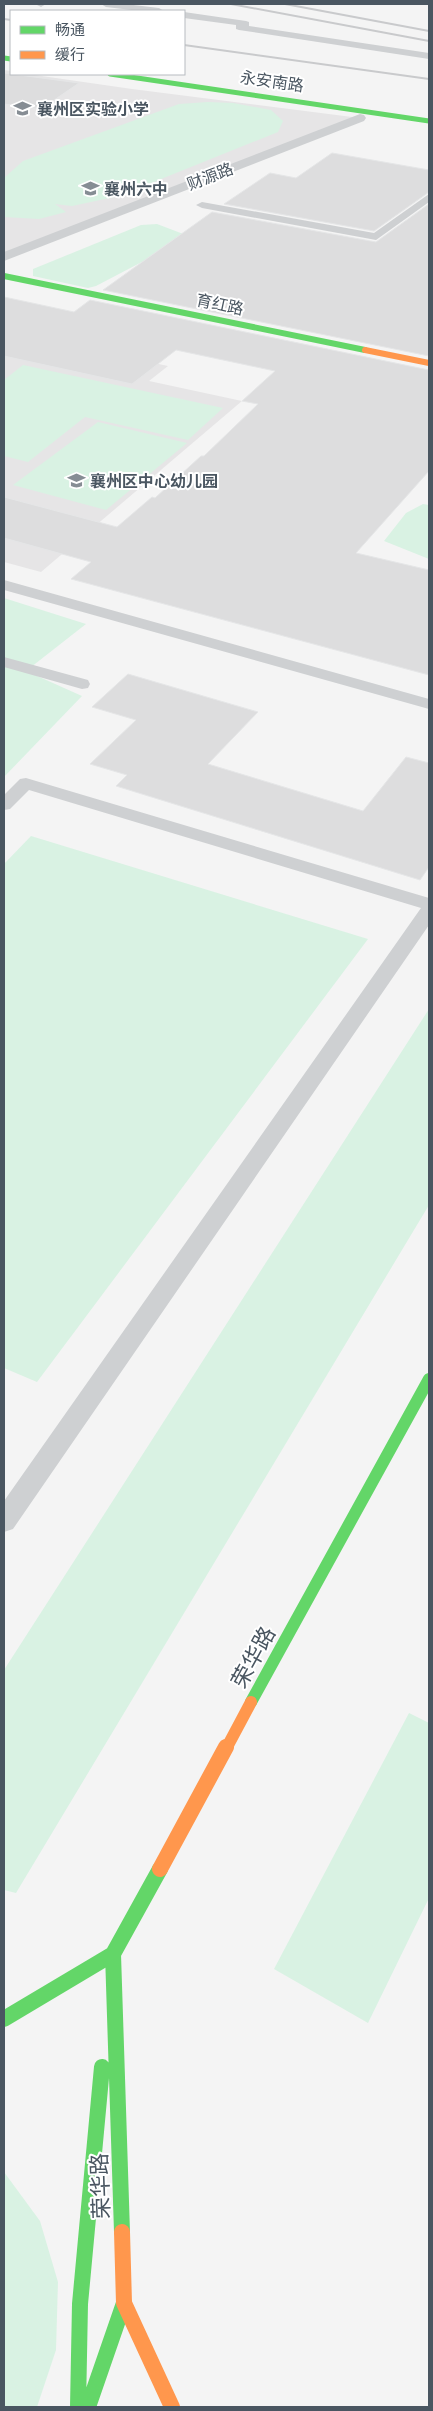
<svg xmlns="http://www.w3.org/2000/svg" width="433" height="2411" font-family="'Sofia Sans Condensed','Noto Sans SC',sans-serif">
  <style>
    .education { fill: #e6e5e6 }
    .green { fill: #d9f2e3 }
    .building { fill: #ddddde; stroke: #e5e6e7 }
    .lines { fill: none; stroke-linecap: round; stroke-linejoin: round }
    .lane { fill: #ced0d2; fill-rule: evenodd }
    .street { fill: #ced0d2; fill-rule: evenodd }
    .fast-far3 { stroke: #63d668; stroke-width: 5 }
    .fast-far2 { stroke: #63d668; stroke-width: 6 }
    .fast-far1 { stroke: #63d668; stroke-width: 12 }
    .fast { stroke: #63d668; stroke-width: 16 }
    .slow-far2 { stroke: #ff974d; stroke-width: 6 }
    .slow-far1 { stroke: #ff974d; stroke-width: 12 }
    .slow { stroke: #ff974d; stroke-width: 16 }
    .rail { stroke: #c9cacc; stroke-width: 2 }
    .labels { text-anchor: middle; stroke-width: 4; stroke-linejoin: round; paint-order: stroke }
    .far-street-label { font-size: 16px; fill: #4a5661; stroke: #fff }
    .far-poi-label { font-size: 16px; font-weight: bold; fill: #4a5661; stroke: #fff; text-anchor: start }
    .near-street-label { font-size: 22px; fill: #4a5661; stroke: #fff }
  </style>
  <rect width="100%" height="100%" fill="#f4f4f4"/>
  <!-- education -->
  <path class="education" d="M 4,70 L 11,71 L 11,74 L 28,74 L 132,89 L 360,118 L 4,257 Z
    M 8,332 L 168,366 L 149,381 L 242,401 L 41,572 L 4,562 L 4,335 Z"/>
  <!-- green -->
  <path class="green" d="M 208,102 L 233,103 L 271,110 L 283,121 L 278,132 L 119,196 L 72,206 L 55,204 L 66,212 L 39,219 L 4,217 L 4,178 L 23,161 L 179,104 Z
    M 157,224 L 186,235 L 180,242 L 96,286 L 88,288 L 33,276 L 33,269 L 141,225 Z
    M 23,365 L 223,408 L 188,440 L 85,417 L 28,462 L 4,456 L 4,380 Z
    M 98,422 L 187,443 L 106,510 L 13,485 Z
    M 423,504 L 429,505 L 429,559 L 384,541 L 406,513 Z
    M 4,598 L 86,624 L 26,671 L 82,696 L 4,777 Z
    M 31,836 L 368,939 L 37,1382 L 4,1368 L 4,864 Z
    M 429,1009 L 429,1205 L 16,1893 L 4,1890 L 4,1670 Z
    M 409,1713 L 429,1723 L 429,1898 L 368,2023 L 274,1969 Z
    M 4,2172 L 40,2221 L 58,2282 L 56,2350 L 37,2407 L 4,2407 Z"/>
  <!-- building -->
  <path class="building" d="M 4,73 L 79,83 L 41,109 L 4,104 Z
    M 332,153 L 429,170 L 429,192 L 374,231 L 224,204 L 270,173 L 296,178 Z
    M 429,204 L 429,356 L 103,290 L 212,212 L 376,242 Z
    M 4,297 L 74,312 L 90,300 L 429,370 L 429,471 L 356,553 L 429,570 L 429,675 L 71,579 L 91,562 L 4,538 L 4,497 L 117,527 L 152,497 L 155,498 L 201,456 L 204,456 L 258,404 L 242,401 L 275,371 L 176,350 L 132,384 L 4,356 Z
    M 128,674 L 258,712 L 208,764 L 363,811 L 406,757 L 429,763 L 429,867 L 420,880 L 116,786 L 127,775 L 90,764 L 136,720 L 92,707 Z"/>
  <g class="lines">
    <!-- lane -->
    <path class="lane" d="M 35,4 L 46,4 L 41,7 Z
      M 101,4 L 125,4 L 159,8 L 164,11 L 140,11 L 106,7 Z
      M 184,12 L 246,21 L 249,22 L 249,26 L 429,53 L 429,59 L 239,30 L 236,29 L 236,25 L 184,18 Z
      M 429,194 L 429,202 L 376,240 L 202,208 L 196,205 L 202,202 L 374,233 Z
      M 4,580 L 429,699 L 429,709 L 4,590 Z
      M 4,657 L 88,680 L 90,684 L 88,688 L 82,689 L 4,667 Z
      M 26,778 L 429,898 L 429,925 L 13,1529 L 4,1532 L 4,1501 L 421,908 L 29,790 L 10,809 L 4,810 L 4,795 L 20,779 Z"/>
    <!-- street -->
    <path class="street" d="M 360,114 L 364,115 L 366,118 L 364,121 L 4,261 L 4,252 Z"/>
    <!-- fast-far3 -->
    <path class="fast-far3" d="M 4,58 L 11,59
      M 110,74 L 429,121"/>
    <!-- fast-far2 -->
    <path class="fast-far2" d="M 4,276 L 365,350"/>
    <!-- fast-far1 -->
    <path class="fast-far1" d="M 251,1702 L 429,1379"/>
    <!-- fast -->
    <path class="fast" d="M 4,2019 L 113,1954
      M 122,2232 L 113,1954 L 160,1869
      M 78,2407 L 80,2304 L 102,2067
      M 88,2407 L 124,2303"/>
    <!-- slow-far2 -->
    <path class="slow-far2" d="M 365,350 L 429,363"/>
    <!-- slow-far1 -->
    <path class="slow-far1" d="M 226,1749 L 251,1702"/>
    <!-- slow -->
    <path class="slow" d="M 160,1869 L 226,1747
      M 122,2232 L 124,2303 L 172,2407"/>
    <!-- rail -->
    <path class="rail" d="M 231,4 L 429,41
      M 285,4 L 429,31
      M 4,19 L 11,20
      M 184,45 L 429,79"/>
  </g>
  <!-- icons -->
  <defs>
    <symbol id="school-bare" viewBox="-9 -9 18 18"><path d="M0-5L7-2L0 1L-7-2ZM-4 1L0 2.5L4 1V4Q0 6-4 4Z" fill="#868d94" stroke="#fff" stroke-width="2.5" paint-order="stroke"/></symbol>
  </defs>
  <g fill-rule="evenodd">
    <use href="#school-bare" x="10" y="96" width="25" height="25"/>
    <use href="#school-bare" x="78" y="176" width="25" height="25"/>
    <use href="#school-bare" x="64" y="468" width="25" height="25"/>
  </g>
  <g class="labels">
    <!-- far-street labels -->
    <g class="far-street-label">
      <text transform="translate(272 81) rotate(8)" y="6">永安南路</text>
      <text transform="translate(210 176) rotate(-21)" y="6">财源路</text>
      <text transform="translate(220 304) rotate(12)" y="6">育红路</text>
    </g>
    <!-- far-poi labels -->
    <g class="far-poi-label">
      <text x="37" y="115">襄州区实验小学</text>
      <text x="104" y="195">襄州六中</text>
      <text x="90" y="487">襄州区中心幼儿园</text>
    </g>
    <!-- near-street labels -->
    <g class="near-street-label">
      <text transform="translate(253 1657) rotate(-61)" y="8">荣华路</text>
      <text transform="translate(100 2186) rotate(-92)" y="8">荣华路</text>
    </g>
  </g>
  <!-- border -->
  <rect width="433" height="2411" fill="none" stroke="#4a5661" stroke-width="10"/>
  <!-- legend -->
  <rect x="10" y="10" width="175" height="65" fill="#ffffff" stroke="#b7bbc0"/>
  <rect x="20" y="26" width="25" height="8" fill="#63d668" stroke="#b7bbc0"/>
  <text x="55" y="35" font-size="15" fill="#4a5661">畅通</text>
  <rect x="20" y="51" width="25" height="8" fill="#ff974d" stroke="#b7bbc0"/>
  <text x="55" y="60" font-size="15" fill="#4a5661">缓行</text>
</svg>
